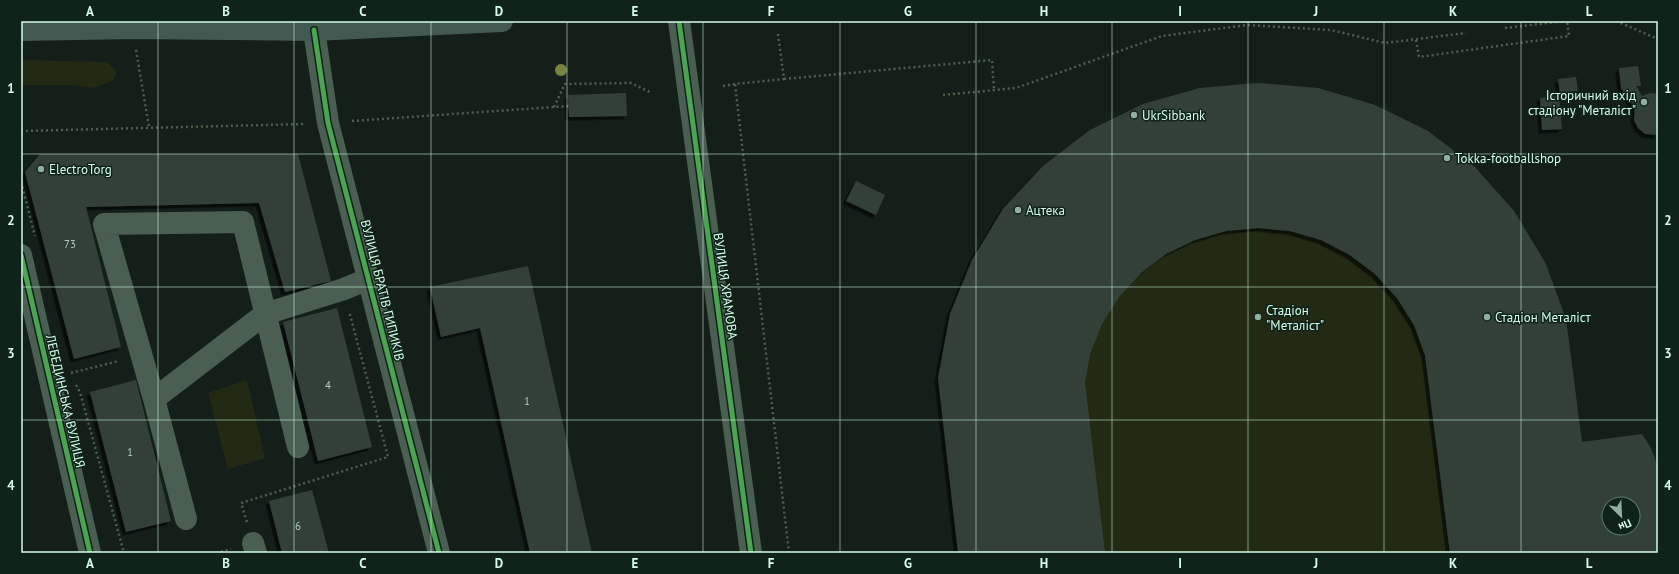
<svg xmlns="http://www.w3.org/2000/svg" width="1679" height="574" font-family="'PT Sans',sans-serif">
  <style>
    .green { fill: #222a14 }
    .building { fill: #324139; fill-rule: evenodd; filter: url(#shadow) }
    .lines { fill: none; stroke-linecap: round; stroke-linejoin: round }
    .path { stroke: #50604d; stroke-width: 2.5; stroke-dasharray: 2 3; stroke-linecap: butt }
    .minor { stroke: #4a5e52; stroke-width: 22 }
    .major { stroke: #425951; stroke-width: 22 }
    .cycleway-casing { stroke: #10231a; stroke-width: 8 }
    .cycleway { stroke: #4ca352; stroke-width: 5 }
    .tree { fill: #798443 }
    .grid { fill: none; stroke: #d4fce7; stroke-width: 1; stroke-opacity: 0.55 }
    .poi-dot { fill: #91af9f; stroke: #10231a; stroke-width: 1.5 }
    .labels { text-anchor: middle; stroke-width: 3; stroke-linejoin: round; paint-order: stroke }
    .number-label { font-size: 11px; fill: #accdbc }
    .poi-label { font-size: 13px; fill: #d4fce7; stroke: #10231a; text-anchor: start }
    .street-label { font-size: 13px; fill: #d4fce7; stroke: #10231a }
    .neatline { fill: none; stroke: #d4fce7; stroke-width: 1.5 }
    .grid-label { font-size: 13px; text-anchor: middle; font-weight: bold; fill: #d4fce7 }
  </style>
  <defs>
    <filter id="shadow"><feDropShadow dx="-3.5" dy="3.5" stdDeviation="0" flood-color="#0009"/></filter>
  </defs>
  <rect width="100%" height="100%" fill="#141f1a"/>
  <!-- green -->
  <path class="green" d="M 23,60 L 107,62 L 117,72 L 113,80 L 95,88 L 73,85 L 21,85 Z
    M 1248,83 L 1259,83 L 1318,88 L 1375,105 L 1428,131 L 1545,262 L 1566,319 L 1596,553 L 958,553 L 950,314 L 972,260 L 1003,209 L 1043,166 L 1090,130 L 1143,104 L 1200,88 Z
    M 247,380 L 265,458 L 228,469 L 208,393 Z"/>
  <!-- building -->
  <path class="building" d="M 1638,66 L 1641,86 L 1636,86 L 1642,96 L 1650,93 L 1658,94 L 1658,135 L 1645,134 L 1638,128 L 1634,120 L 1635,108 L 1621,88 L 1619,68 Z
    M 1576,77 L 1578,91 L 1560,93 L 1558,79 Z
    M 1259,83 L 1318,88 L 1375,105 L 1428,131 L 1475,167 L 1514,211 L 1545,262 L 1566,319 L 1582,442 L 1642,434 L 1651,448 L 1658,467 L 1658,553 L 1450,553 L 1425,355 L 1414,325 L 1397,298 L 1375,274 L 1350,255 L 1321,240 L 1290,231 L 1258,228 L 1226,231 L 1195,240 L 1166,254 L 1141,273 L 1119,297 L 1102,324 L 1090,354 L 1085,383 L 1105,553 L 958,553 L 938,378 L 950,314 L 972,260 L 1003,209 L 1043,166 L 1090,130 L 1143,104 L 1200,88 ZM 1609,504 L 1633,504 L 1633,528 L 1609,528 Z
    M 626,93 L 627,116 L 569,117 L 568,95 Z
    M 1559,96 L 1562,129 L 1542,130 L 1540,98 Z
    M 40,154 L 298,154 L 331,281 L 285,292 L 259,203 L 86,207 L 121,347 L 74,359 L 25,172 Z
    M 856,181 L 885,195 L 876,215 L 846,201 Z
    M 528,266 L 572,465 L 592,553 L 530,553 L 480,328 L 441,337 L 430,287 Z
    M 337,308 L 372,447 L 318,461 L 283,322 Z
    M 136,380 L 171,521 L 126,532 L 90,392 Z
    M 312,490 L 329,553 L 282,553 L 269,501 Z"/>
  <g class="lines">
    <!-- path -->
    <path class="path" d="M 1616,21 L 1658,39
      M 1505,28 L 1565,21
      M 778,34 L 784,79 L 735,84 L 789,553
      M 1416,40 L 1419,57 L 1569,36 L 1567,21
      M 136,50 L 149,127
      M 784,79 L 992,60 L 994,90
      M 723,86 L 735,84
      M 943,95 L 1016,88 L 1162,36 L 1247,25 L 1331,30 L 1385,43 L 1466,33
      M 554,107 L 565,84 L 631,83 L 652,93
      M 352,121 L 569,106
      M 21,131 L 305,124
      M 21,182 L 35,236
      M 71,373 L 119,361
      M 76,385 L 80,392 L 124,553
      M 247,522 L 241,503 L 388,457 L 349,311
      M 216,553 L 231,549"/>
    <!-- minor -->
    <path class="minor" d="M 679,21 L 751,553
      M 314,30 L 328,123 L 439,553
      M 21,255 L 90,553
      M 154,399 L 104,224 L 243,222 L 298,447
      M 186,519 L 154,399 L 265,314 L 344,289 L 368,279
      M 253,543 L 256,553"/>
    <!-- major -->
    <path class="major" d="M 21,30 L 133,28 L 314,30 L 502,21"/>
    <defs>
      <path id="cycleway" d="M 679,21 L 751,553
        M 314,30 L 328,123 L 439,553
        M 21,255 L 90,553"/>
    </defs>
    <!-- cycleway casing -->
    <use href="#cycleway" class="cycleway-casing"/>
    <!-- cycleway -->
    <use href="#cycleway" class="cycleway"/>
  </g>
  <!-- trees -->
  <circle class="tree" cx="561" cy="70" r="6"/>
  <!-- grid -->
  <path class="grid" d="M 158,21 L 158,553M 294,21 L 294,553M 431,21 L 431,553M 567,21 L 567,553M 703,21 L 703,553M 840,21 L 840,553M 976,21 L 976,553M 1112,21 L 1112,553M 1248,21 L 1248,553M 1384,21 L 1384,553M 1521,21 L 1521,553M 21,154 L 1658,154M 21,287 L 1658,287M 21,420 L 1658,420"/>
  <!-- markers -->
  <g class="poi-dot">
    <circle cx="1644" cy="102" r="4"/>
    <circle cx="1134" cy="115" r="4"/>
    <circle cx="1447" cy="158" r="4"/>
    <circle cx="41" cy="169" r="4"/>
    <circle cx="1018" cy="210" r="4"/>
    <circle cx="1258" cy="317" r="4"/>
    <circle cx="1487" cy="317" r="4"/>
  </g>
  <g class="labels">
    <!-- number labels -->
    <g class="number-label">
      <text x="70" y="248">73</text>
      <text x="328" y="389">4</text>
      <text x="527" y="405">1</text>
      <text x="130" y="456">1</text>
      <text x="298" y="530">6</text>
    </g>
    <!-- poi labels -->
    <g class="poi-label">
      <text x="1636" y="100" text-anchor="end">Історичний вхід<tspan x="1636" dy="15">стадіону "Металіст"</tspan></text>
      <text x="1142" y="120">UkrSibbank</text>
      <text x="1455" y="163">Tokka-footballshop</text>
      <text x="49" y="174">ElectroTorg</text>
      <text x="1026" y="215">Ацтека</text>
      <text x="1266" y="315">Стадіон<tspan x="1266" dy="15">"Металіст"</tspan></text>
      <text x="1495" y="322">Стадіон Металіст</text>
    </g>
    <!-- street labels -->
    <g class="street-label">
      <text transform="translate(726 286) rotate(82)" y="5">ВУЛИЦЯ ХРАМОВА</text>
      <text transform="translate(383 290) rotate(76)" y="5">ВУЛИЦЯ БРАТІВ ГИПИКІВ</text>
      <text transform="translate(66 401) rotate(77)" y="5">ЛЕБЕДИНСЬКА ВУЛИЦЯ</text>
    </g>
  </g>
  <!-- border -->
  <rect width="1679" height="574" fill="none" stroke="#10231a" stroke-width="44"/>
  <!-- north arrow -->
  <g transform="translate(1621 516) rotate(156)"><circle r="19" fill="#10231a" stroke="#5e7a6c"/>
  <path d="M0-3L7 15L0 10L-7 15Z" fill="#91af9f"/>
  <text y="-6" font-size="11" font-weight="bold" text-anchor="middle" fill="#d4fce7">Пн</text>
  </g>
  <rect x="22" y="22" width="1635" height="530" class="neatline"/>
  <g class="grid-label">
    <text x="90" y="16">A</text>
    <text x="226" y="16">B</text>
    <text x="363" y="16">C</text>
    <text x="499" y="16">D</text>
    <text x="635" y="16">E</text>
    <text x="771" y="16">F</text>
    <text x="908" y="16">G</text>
    <text x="1044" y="16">H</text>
    <text x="1180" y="16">I</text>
    <text x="1316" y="16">J</text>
    <text x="1453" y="16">K</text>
    <text x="1589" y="16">L</text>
    <text x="11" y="93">1</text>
    <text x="1668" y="93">1</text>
    <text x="11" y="225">2</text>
    <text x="1668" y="225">2</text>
    <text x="11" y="358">3</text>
    <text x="1668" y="358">3</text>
    <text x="11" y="490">4</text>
    <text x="1668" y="490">4</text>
    <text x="90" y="568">A</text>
    <text x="226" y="568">B</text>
    <text x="363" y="568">C</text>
    <text x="499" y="568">D</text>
    <text x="635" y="568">E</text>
    <text x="771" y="568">F</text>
    <text x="908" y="568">G</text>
    <text x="1044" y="568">H</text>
    <text x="1180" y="568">I</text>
    <text x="1316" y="568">J</text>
    <text x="1453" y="568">K</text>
    <text x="1589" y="568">L</text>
  </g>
</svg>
